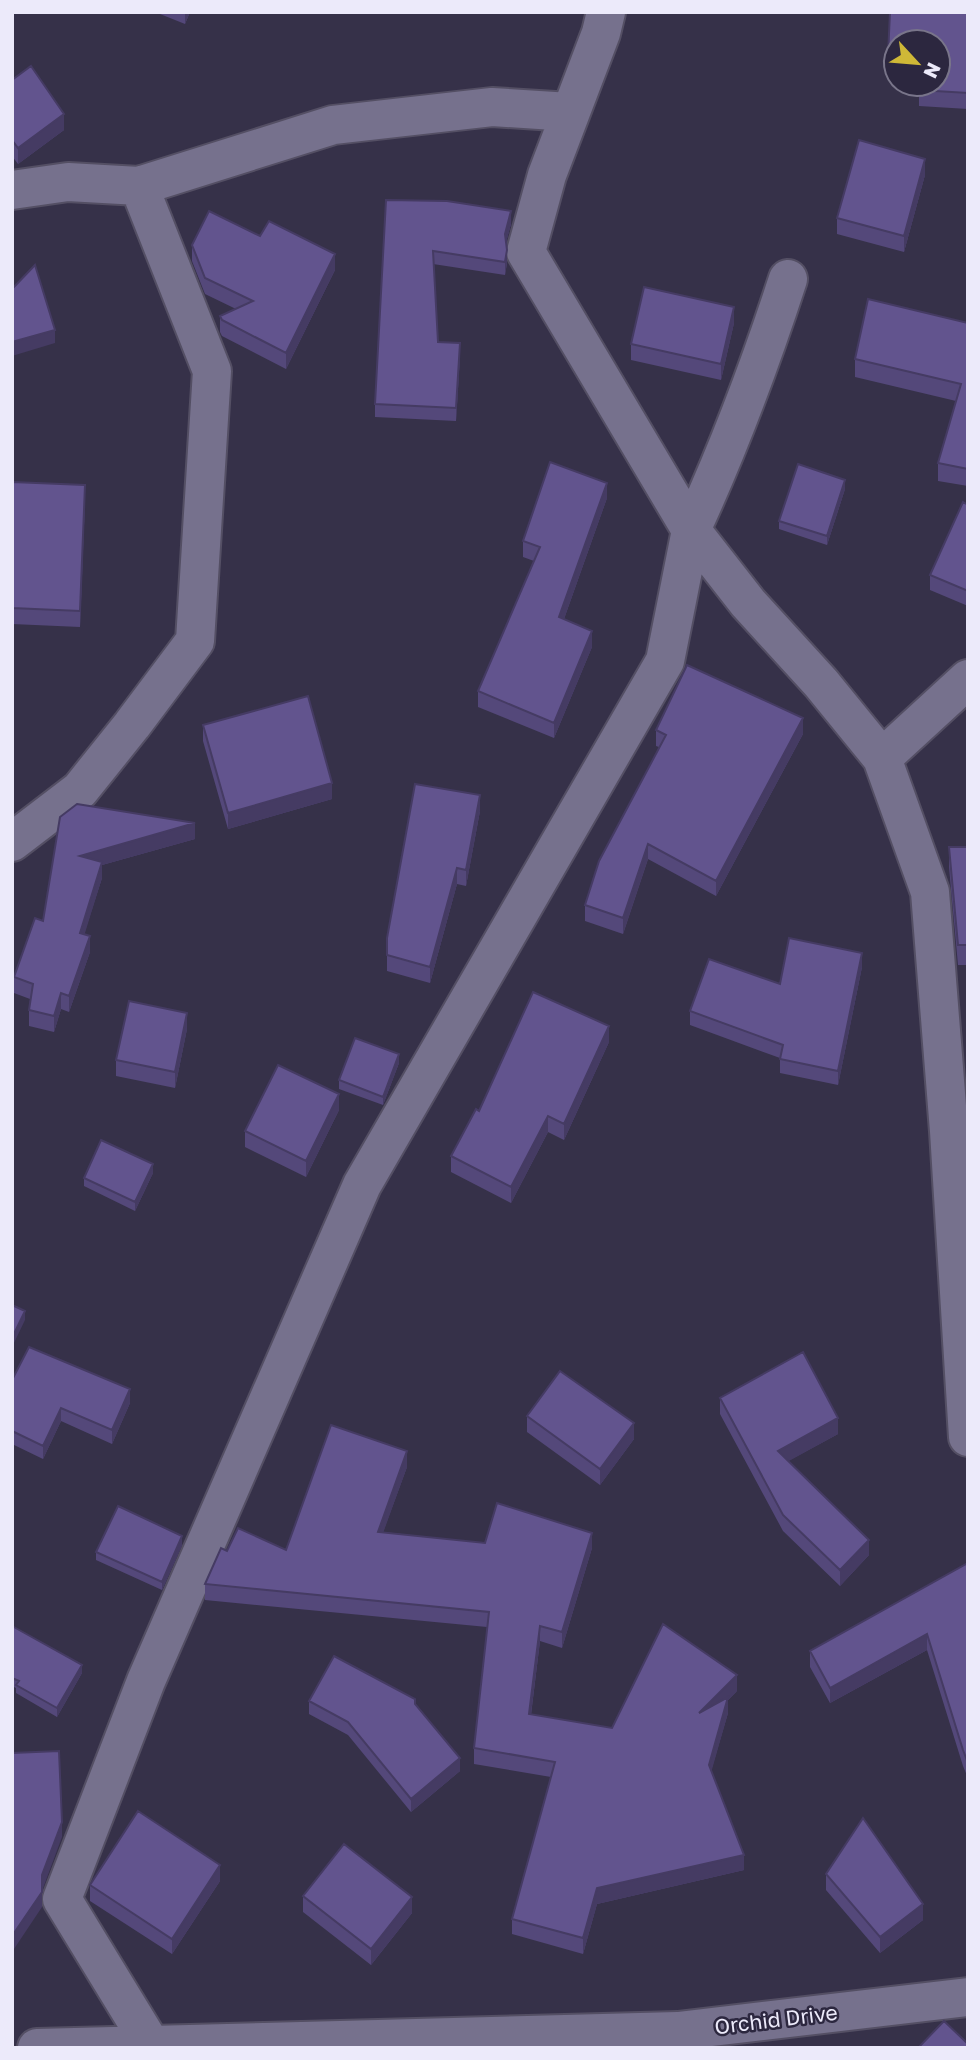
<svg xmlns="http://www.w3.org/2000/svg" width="980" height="2060" font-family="'Golos Text',sans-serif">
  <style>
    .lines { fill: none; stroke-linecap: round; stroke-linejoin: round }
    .minor-casing { stroke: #544f64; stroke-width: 42 }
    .minor { stroke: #76718d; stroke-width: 38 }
    .wall { fill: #54487a }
    .shaded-wall { fill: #453b63 }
    .building { fill: #62548e; stroke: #453b63; stroke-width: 2 }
    .labels { text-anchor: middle; stroke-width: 5; stroke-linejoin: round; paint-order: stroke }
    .street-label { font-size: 21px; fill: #eceafa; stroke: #2c273f }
  </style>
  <rect width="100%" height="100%" fill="#363149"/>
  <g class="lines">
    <defs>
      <path id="minor" d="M 12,190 L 68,182 L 139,186 L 333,125 L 492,107 L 570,112
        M 788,279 C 760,365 729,448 691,530 L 748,603 L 821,683 L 882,758 L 930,892 L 949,1131 L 968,1437
        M 882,758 L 968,679
        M 12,842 L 80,790 L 132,725 L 195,641 L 212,371 L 139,186
        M 151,2045 L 62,1899 L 146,1681 L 362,1185 L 665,661 L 691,530 L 526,252 L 547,175 L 601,33 L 606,12
        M 37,2048 L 678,2031 L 968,1997"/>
    </defs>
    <!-- minor casing -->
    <use href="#minor" class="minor-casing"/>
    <!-- minor -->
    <use href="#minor" class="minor"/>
  </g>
  <!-- wall -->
  <path class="wall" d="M 155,12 L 190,12 L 185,24 Z
    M 890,12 L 968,12 L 968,109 L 919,106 L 919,84 L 938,84 L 938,42 L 896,42 L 896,72 L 888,71 Z
    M 12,80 L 64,130 L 18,164 L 12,156 Z
    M 925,175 L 904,252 L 837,234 L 837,218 Z
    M 447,201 L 511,224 L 506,242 L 507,263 L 505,275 L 433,264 L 438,342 L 460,356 L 456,421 L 375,417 L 375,404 Z
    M 260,236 L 335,270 L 286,369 L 222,336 L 220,332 L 220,316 L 236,309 L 205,294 L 192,261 L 192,245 Z
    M 734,323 L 721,380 L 631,360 L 631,344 Z
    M 968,323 L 968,486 L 938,481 L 938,463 L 956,401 L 855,377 L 855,359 Z
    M 12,482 L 85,501 L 80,627 L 12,624 Z
    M 845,489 L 827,545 L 779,529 L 779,521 Z
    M 607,498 L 564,619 L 592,647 L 554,738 L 478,707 L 478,691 L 534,561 L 523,557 L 523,541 Z
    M 968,505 L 968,606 L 930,590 L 930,575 Z
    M 203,725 L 332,799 L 228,829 L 203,741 Z
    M 656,730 L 803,734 L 716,896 L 648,859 L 623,934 L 585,921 L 585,905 L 659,747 L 656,746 Z
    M 480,811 L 466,886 L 457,884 L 430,983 L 387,971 L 387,938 Z
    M 60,817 L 195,839 L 102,865 L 102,878 L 84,934 L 90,952 L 69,1012 L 61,1009 L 54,1032 L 29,1026 L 29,1010 L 30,999 L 14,993 L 14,977 L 43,921 Z
    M 949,847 L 968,847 L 968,965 L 958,965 L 949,867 Z
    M 862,967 L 838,1085 L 780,1073 L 780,1058 L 690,1025 L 690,1011 L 780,984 Z
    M 187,1029 L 175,1088 L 116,1076 L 116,1060 Z
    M 609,1042 L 564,1140 L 548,1132 L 511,1203 L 451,1172 L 451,1156 L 479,1111 Z
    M 399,1063 L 383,1105 L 339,1089 L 339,1080 Z
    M 339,1110 L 306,1177 L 245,1147 L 245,1131 Z
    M 153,1173 L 135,1211 L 84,1186 L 84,1178 Z
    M 12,1380 L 130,1403 L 112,1444 L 61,1421 L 43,1459 L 12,1444 Z
    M 720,1398 L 838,1434 L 788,1461 L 869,1555 L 840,1586 L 783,1531 L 720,1414 Z
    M 527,1416 L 634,1439 L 600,1485 L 527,1432 Z
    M 407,1467 L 383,1532 L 485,1543 L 592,1548 L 562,1648 L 540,1641 L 531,1715 L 612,1728 L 737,1691 L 728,1700 L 728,1713 L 711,1771 L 744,1870 L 597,1904 L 583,1954 L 512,1934 L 512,1919 L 551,1777 L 474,1764 L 474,1748 L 487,1627 L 205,1600 L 205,1584 L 227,1551 L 286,1550 Z
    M 182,1545 L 162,1590 L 96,1560 L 96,1552 Z
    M 968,1563 L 968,1778 L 963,1766 L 927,1650 L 830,1703 L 810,1667 L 810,1651 Z
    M 12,1626 L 82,1673 L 57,1717 L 16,1693 L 16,1688 L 12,1686 Z
    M 309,1701 L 415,1704 L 460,1771 L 411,1812 L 348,1735 L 309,1714 Z
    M 826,1874 L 923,1920 L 880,1953 L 826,1890 Z
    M 220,1881 L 172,1954 L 90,1901 L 90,1885 Z
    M 303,1896 L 412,1913 L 371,1965 L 303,1912 Z"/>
  <!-- shaded-wall -->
  <path class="shaded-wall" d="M 185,12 L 190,12 L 185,24 Z
    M 64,114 L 64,130 L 18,164 L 18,148 Z
    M 925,159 L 925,175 L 904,252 L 904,236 Z
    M 511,211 L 511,224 L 505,247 L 505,234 Z
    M 507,250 L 507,263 L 505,275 L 505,262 Z
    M 335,254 L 335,270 L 286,369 L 286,353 Z
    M 734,307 L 734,323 L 721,380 L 721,364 Z
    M 55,330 L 55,343 L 12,356 L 12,342 Z
    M 460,343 L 460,356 L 456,421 L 456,408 Z
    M 845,480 L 845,489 L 827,545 L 827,536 Z
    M 607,483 L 607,498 L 559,633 L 559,617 Z
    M 85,485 L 85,501 L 80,627 L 80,611 Z
    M 592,631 L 592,647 L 554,738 L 554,723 Z
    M 803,718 L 803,734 L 716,896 L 716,881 Z
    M 332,783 L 332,799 L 228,829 L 228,813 Z
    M 480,795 L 480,811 L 466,886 L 466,870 Z
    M 195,823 L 195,839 L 102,865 L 102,878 L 80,949 L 80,856 Z
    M 648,844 L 648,859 L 623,934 L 623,918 Z
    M 457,868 L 457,884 L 430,983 L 430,967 Z
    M 90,936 L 90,952 L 69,1012 L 69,996 Z
    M 862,953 L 862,967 L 838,1085 L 838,1071 Z
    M 61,993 L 61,1009 L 54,1032 L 54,1016 Z
    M 187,1013 L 187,1029 L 175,1088 L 175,1072 Z
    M 609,1026 L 609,1042 L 564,1140 L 564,1124 Z
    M 399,1054 L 399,1063 L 383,1105 L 383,1097 Z
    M 339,1094 L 339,1110 L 306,1177 L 306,1161 Z
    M 548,1116 L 548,1132 L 511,1203 L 511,1187 Z
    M 153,1164 L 153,1173 L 135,1211 L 135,1202 Z
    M 25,1311 L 25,1320 L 12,1347 L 12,1338 Z
    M 130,1389 L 130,1403 L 112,1444 L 112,1430 Z
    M 61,1408 L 61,1421 L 43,1459 L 43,1446 Z
    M 838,1418 L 838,1434 L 778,1467 L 778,1451 Z
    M 634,1423 L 634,1439 L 600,1485 L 600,1469 Z
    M 407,1451 L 407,1467 L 378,1547 L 378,1532 Z
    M 592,1533 L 592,1548 L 562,1648 L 562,1632 Z
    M 182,1536 L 182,1545 L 162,1590 L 162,1582 Z
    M 869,1540 L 869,1555 L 840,1586 L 840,1570 Z
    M 540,1626 L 540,1641 L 529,1730 L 529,1714 Z
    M 927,1634 L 927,1650 L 830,1703 L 830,1688 Z
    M 82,1665 L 82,1673 L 57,1717 L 57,1708 Z
    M 737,1675 L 737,1691 L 728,1700 L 728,1713 L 709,1780 L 699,1713 Z
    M 460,1758 L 460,1771 L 411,1812 L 411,1799 Z
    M 62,1822 L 62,1837 L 42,1891 L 42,1875 Z
    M 744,1855 L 744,1870 L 597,1904 L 583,1954 L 583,1938 L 597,1888 Z
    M 220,1865 L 220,1881 L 172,1954 L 172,1939 Z
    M 42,1892 L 42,1907 L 12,1952 L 12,1936 Z
    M 412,1897 L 412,1913 L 371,1965 L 371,1949 Z
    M 923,1904 L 923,1920 L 880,1953 L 880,1937 Z"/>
  <!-- building -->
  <path class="building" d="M 890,12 L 968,12 L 968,93 L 919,90 L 919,84 L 938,84 L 938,42 L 896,42 L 896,56 L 888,55 Z
    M 31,66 L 64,114 L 18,148 L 12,140 L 12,80 Z
    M 859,140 L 925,159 L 904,236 L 837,218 Z
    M 386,200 L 447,201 L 511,211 L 505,234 L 507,250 L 505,262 L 433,251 L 438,342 L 460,343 L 456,408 L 375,404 Z
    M 209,211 L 260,236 L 269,221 L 335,254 L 286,353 L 222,320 L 220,316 L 253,301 L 205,278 L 192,245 Z
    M 35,265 L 55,330 L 12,342 L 12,289 Z
    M 644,287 L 734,307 L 721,364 L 631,344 Z
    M 868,299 L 968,323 L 968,469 L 938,463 L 961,384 L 855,359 Z
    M 550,462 L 607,483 L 559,617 L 592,631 L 554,723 L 478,691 L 540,547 L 523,541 Z
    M 798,464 L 845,480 L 827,536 L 779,521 Z
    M 12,482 L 85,485 L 80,611 L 12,608 Z
    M 963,502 L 968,505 L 968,591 L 930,575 Z
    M 687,665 L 803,718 L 716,881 L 648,844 L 623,918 L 585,905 L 599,861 L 666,735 L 656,730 Z
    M 308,696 L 332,783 L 228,813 L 203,725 Z
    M 415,784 L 480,795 L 466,870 L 457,868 L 430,967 L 387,955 L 387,938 Z
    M 77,804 L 195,823 L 80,856 L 102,862 L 80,933 L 90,936 L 69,996 L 61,993 L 54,1016 L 29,1010 L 33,984 L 14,977 L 35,918 L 43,921 L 60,817 Z
    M 949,847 L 968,847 L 968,945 L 958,945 Z
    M 789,938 L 862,953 L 838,1071 L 780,1059 L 783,1045 L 690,1011 L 709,959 L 780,984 Z
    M 533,992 L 609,1026 L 564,1124 L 548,1116 L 511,1187 L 451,1156 L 476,1109 L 479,1111 Z
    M 129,1001 L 187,1013 L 175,1072 L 116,1060 Z
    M 355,1038 L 399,1054 L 383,1097 L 339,1080 Z
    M 278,1065 L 339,1094 L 306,1161 L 245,1131 Z
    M 101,1140 L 153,1164 L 135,1202 L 84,1178 Z
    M 12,1305 L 25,1311 L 12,1338 Z
    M 29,1347 L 130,1389 L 112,1430 L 61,1408 L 43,1446 L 12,1431 L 12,1380 Z
    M 803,1352 L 838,1418 L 778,1451 L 869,1540 L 840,1570 L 783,1515 L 720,1398 Z
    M 560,1371 L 634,1423 L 600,1469 L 527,1416 Z
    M 331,1425 L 407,1451 L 378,1532 L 485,1543 L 497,1503 L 592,1533 L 562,1632 L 540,1626 L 529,1714 L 612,1728 L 663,1624 L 737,1675 L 699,1713 L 728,1697 L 709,1765 L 744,1855 L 597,1888 L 583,1938 L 512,1919 L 555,1762 L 474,1748 L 489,1612 L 205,1584 L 221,1548 L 227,1551 L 238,1528 L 286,1550 Z
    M 118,1506 L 182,1536 L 162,1582 L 96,1552 Z
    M 968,1563 L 968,1763 L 963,1750 L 927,1634 L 830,1688 L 810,1651 Z
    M 12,1626 L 82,1665 L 57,1708 L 16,1685 L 19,1681 L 12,1678 Z
    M 334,1656 L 415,1699 L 415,1704 L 460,1758 L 411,1799 L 348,1722 L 309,1701 Z
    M 59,1751 L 62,1822 L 42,1875 L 42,1892 L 12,1936 L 12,1753 Z
    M 138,1811 L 220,1865 L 172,1939 L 90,1885 Z
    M 863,1818 L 923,1904 L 880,1937 L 826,1874 Z
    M 344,1844 L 412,1897 L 371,1949 L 303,1896 Z
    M 944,2021 L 968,2044 L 968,2048 L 918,2048 Z"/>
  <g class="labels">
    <!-- street labels -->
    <g class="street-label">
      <text transform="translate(776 2020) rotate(-7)" y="7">Orchid Drive</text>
    </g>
  </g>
  <!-- border -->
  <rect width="980" height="2060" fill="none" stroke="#eceafa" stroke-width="28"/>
  <!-- north arrow -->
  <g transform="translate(917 63) rotate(116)"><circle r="33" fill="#2c273f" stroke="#79758a" stroke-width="2"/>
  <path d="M0-5L12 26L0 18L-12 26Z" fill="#cfb837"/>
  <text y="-10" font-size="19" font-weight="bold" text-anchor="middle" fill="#eceafa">N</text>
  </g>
</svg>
